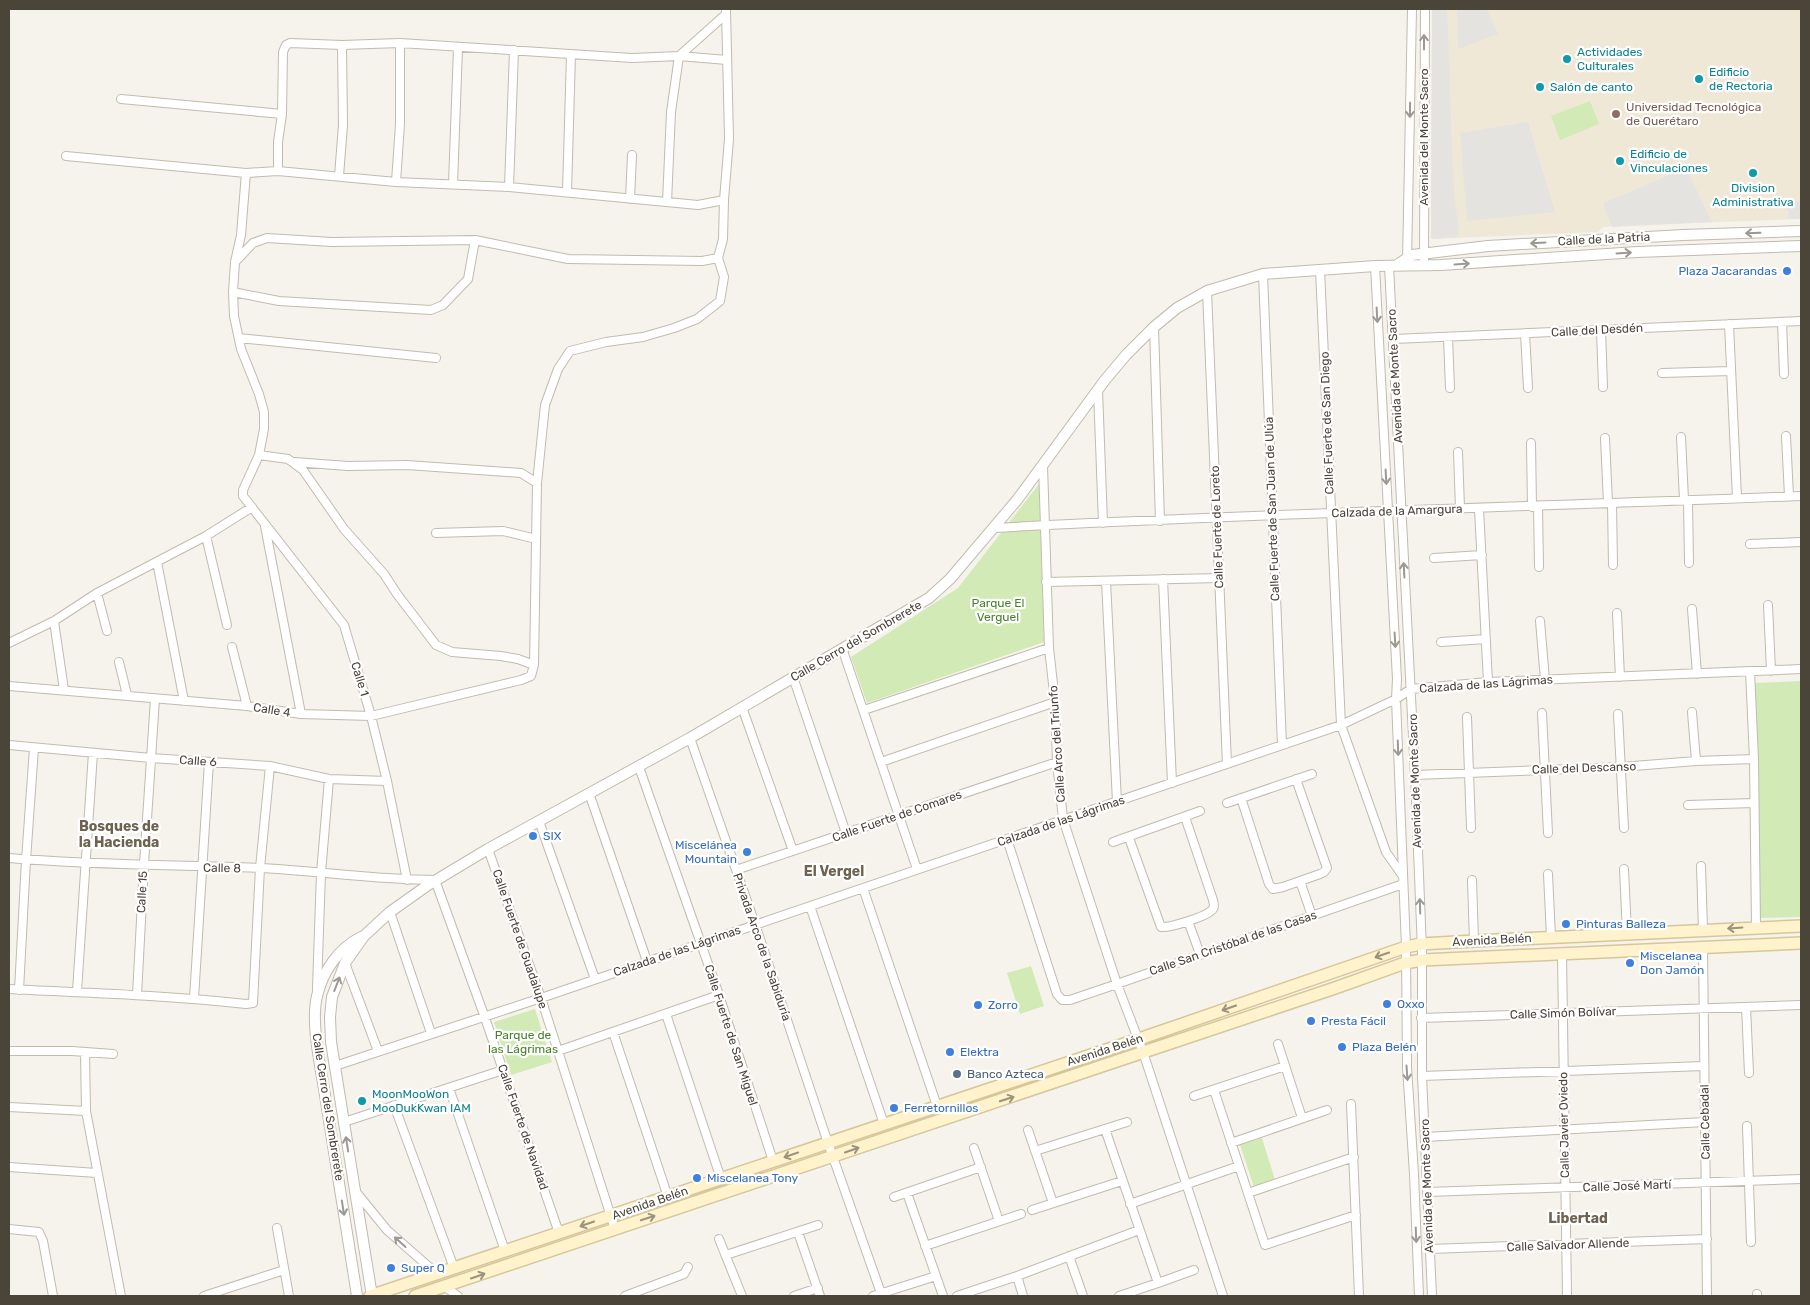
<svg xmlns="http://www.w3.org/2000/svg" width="1810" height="1305" font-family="Rubik,sans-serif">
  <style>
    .education { fill: #efe8d6 }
    .green { fill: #d2eab5 }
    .parking { fill: #e5e3e0 }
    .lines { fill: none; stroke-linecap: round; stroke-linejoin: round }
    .minor-casing { stroke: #c2bbae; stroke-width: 10 }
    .tertiary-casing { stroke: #c2bbae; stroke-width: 12 }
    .secondary-casing { stroke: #d6c79b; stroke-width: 14 }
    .minor { stroke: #fff; stroke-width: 8 }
    .tertiary { stroke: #fff; stroke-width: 10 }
    .secondary { stroke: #fff3cd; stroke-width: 11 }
    .oneway { stroke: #9c9892 }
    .oneway2 { stroke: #9c937c }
    .culture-dot { fill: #0f9aa8; stroke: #fff; stroke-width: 2 }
    .education-dot { fill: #8d6e63; stroke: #fff; stroke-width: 2 }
    .shop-dot { fill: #3f7fe0; stroke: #fff; stroke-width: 2 }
    .service-dot { fill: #5c6f8a; stroke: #fff; stroke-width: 2 }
    .labels { text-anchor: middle; stroke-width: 4.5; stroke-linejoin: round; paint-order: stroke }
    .culture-label { font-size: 12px; fill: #0d838f; stroke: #fff; text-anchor: start }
    .education-label { font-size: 12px; fill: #785e54; stroke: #fff; text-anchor: start }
    .street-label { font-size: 12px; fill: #4b4439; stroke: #fff }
    .shop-label { font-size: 12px; fill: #366cbe; stroke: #fff; text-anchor: start }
    .park-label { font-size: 12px; fill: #4a7f2a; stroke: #fff }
    .service-label { font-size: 12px; fill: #4e5e75; stroke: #fff; text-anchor: start }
    .neighbourhood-label { font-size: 14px; font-weight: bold; fill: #6e6250; stroke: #fff }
  </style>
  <rect width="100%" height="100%" fill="#f6f3ec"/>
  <!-- education -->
  <path class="education" d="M 1432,9 L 1801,9 L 1801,219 L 1615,226 L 1604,227 L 1598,232 L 1431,239 Z"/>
  <!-- green -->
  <path class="green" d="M 1590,101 L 1599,124 L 1560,140 L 1551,116 Z
    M 1039,484 L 1044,642 L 867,703 L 851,657 L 958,588 Z
    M 1801,681 L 1801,917 L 1759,918 L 1753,683 Z
    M 1031,966 L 1044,1006 L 1020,1014 L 1007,973 Z
    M 535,1009 L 552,1062 L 511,1075 L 494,1022 Z
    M 1262,1138 L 1275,1180 L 1254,1187 L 1240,1145 Z"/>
  <!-- parking -->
  <path class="parking" d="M 1432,9 L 1447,9 L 1454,193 L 1459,232 L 1457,237 L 1431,239 Z
    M 1457,9 L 1487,9 L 1498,34 L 1458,49 Z
    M 1528,122 L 1555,212 L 1467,221 L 1460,133 Z
    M 1686,168 L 1712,222 L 1612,227 L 1603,203 Z
    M 1801,200 L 1801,219 L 1788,219 L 1789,205 Z"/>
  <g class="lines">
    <defs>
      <path id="minor" d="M 121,99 L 282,114
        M 66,156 L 246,173 L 278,171 L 396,182 L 509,187 L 698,205 L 724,200
        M 278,171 L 278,142 L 282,114 L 283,52 L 286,45 L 290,43 L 342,45 L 400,43 L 632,58 L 679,56 L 727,60
        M 246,173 L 241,235 L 235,262 L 233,292 L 234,316 L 241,349 L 259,394 L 264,412 L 264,429 L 259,455 L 243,490 L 243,496 L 344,625 L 371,716 L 387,781 L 407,880
        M 339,176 L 343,125 L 342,45
        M 396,182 L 400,124 L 400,43
        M 453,184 L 458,48
        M 509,187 L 514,50
        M 567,192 L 571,54
        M 630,199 L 632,155
        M 667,202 L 671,112 L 679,56 L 725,15
        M 1424,259 L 1425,9
        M 235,262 L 253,243 L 267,238 L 332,242 L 475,240 L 568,259 L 702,261 L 718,258
        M 1407,262 L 1412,9
        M 1375,266 L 1397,679 L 1396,699 L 1406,947 L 1407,1067 L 1414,1174 L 1419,1296
        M 1389,266 L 1415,775 L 1422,950 L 1422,1076 L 1432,1296
        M 1320,270 L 1341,725 L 1386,852 L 1402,875
        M 1263,274 L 1282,745
        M 1207,291 L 1227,764
        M 233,292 L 279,301 L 431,310 L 443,305 L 468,279 L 475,240
        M 1782,322 L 1784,374
        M 1729,324 L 1737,498
        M 1154,327 L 1160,521
        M 1601,330 L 1603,387
        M 1525,333 L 1528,388
        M 1448,337 L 1450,388
        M 239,338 L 436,358
        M 1394,339 L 1801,321
        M 1662,373 L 1731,371
        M 1098,390 L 1103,523
        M 1786,436 L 1789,496
        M 1681,437 L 1684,500
        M 1605,438 L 1608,503
        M 1531,443 L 1532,507
        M 1458,452 L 1460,508
        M 259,455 L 288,459 L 303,470 L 344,529 L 384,574 L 397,594 L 436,645 L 452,652 L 501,656 L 518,659 L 534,665
        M 294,462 L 348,466 L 407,465 L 521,473 L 537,483
        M 1043,466 L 1049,648 L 1055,702 L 1057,762 L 1063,819 L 1117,984 L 1143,1052 L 1223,1296
        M 1688,500 L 1689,563
        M 1612,503 L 1613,565
        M 1538,506 L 1539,567
        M 1479,509 L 1488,682
        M 265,526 L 301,714
        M 993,528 C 1262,513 1532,507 1801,496
        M 436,533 L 503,531 L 536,539
        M 206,536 L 227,625
        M 1750,544 L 1801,542
        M 1434,558 L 1482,555
        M 157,562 L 184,701
        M 1163,579 L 1172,783
        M 1106,581 L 1117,802
        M 1046,582 L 1219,578
        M 97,593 L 107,631
        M 1768,605 L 1771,671
        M 1692,609 L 1697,674
        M 1617,613 L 1620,677
        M 54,621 L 64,690
        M 1540,621 L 1545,680
        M 1441,642 L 1486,639
        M 9,643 L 54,621 L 97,593 L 206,536 L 252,507
        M 232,647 L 247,706
        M 842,648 L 917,869
        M 119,662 L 127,695
        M 1750,671 L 1754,759 L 1756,926
        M 793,677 L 846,833
        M 9,686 L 247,706 L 301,714 L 371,716 L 521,680 L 531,676 L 534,665 L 537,483 L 545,405 L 558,369 L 570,351 L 606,342 L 643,337 L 674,328 L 697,319 L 720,301 L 724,277 L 718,258 L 723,239 L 724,200 L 729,139 L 726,9
        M 742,707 L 793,851
        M 864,710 L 1049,648
        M 1692,712 L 1696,761
        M 1542,713 L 1548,833
        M 1618,714 L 1624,828
        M 1467,717 L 1471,828
        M 690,738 L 755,924 L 828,1143 L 882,1296
        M 9,745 L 151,758 L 270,766 L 329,779 L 387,781
        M 881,762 L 1055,702
        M 639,767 L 719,995 L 773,1161
        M 1415,775 L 1621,767 L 1696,761 L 1754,759
        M 589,793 L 647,961
        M 1241,798 L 1269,884 L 1273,889 L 1283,887 L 1320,874 L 1324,872 L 1327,868 L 1296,779
        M 1227,803 L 1312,774
        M 1688,805 L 1754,803
        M 539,821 L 595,979
        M 1129,838 L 1161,927 C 1170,928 1204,917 1211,911 C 1215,908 1214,904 1213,900 L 1185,817
        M 1007,839 L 1057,994 L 1062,1000 L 1070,1000 L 1117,984 L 1403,884
        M 1113,842 L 1200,811
        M 488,849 L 541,998 L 615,1229
        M 9,858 C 92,865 176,865 260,868 C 319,871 377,880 435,880 L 484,1015 L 559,1233
        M 1701,866 L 1703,930
        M 1624,869 L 1627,934
        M 736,870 L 1057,762
        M 1548,874 L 1551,937
        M 1472,880 L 1474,941
        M 1300,881 L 1312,916
        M 863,888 L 937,1106
        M 810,906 L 884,1124
        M 390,912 L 431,1033
        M 1188,921 L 1200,954
        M 1703,948 L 1707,1296
        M 1562,953 L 1567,1296
        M 345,963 L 378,1051
        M 317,988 L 321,873 L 329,779
        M 9,989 C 88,993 167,995 246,1004 L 253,1003 L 260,868 L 270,766
        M 19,990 L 26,860 L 34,748
        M 77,991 L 93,753
        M 137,995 L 144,864 L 155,699
        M 194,998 L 209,762
        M 1746,1007 L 1749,1073
        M 666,1014 L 721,1179
        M 1421,1018 L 1801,1005
        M 613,1032 L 668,1197
        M 1278,1044 L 1302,1118
        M 9,1051 L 72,1051 L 113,1054
        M 558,1051 L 719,995
        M 85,1052 L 86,1111 L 121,1296
        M 335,1066 L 541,998 L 1341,725 L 1396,699 L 1411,689 L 1488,682 L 1801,669
        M 1422,1076 L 1704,1066
        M 449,1088 L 505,1251
        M 1214,1090 L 1265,1245 L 1356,1215
        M 1194,1096 L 1285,1066
        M 1351,1104 L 1359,1296
        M 394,1105 L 454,1268
        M 9,1107 L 86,1111
        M 344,1122 L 503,1070
        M 1747,1126 L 1751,1242
        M 1105,1129 L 1158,1283 L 1119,1296
        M 1028,1130 L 1053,1203
        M 1425,1137 L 1705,1122
        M 1231,1143 L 1327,1110
        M 974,1148 L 999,1221
        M 1035,1151 L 1127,1122
        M 9,1167 L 97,1173
        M 356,1192 L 387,1230 L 437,1274
        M 1428,1192 L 1801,1179
        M 907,1193 L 943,1296
        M 1248,1193 L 1354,1157
        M 894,1197 L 981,1167
        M 1130,1204 L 1239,1166
        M 1032,1210 L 1122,1181
        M 277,1228 L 289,1296
        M 9,1229 L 39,1232 L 43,1241 L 53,1296
        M 798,1232 L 820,1296
        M 719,1239 L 742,1296
        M 925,1246 L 1021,1214
        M 1430,1249 L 1707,1239
        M 726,1255 L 818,1225
        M 1069,1256 L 1083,1296
        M 1017,1276 L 1023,1296
        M 1158,1283 L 1194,1270
        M 445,1287 L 458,1296
        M 1757,1294 L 1757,1296
        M 204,1296 L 284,1270
        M 625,1296 L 684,1274 L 688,1267
        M 794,1296 L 818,1288
        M 873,1296 L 936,1276
        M 957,1296 L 1017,1276 L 1139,1230"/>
      <path id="tertiary" d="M 1397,265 L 1412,255 L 1488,246 L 1683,235 L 1801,231
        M 357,1296 C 347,1231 336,1166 326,1102 C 322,1072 310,1025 317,996 C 323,971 338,949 361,937
        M 372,1296 L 331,1042 L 330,1017 L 332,997 L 345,963 L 364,936 L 390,912 L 428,885 L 488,849 L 690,738 L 929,598 L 950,579 L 1017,500 L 1105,380 L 1126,355 L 1154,327 L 1177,308 L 1207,291 L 1263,274 L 1375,266 L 1441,265 L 1637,252 L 1801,246"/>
      <path id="secondary" d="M 370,1296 L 1139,1039 L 1406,947 L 1421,944 L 1474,941 L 1801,926
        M 415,1296 L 1335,988 L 1405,963 L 1422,960 L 1801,943"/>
    </defs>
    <!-- minor casing -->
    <use href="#minor" class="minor-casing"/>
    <!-- tertiary casing -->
    <use href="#tertiary" class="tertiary-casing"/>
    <!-- secondary casing -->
    <use href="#secondary" class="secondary-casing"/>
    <!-- minor -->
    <use href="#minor" class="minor"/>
    <!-- tertiary -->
    <use href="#tertiary" class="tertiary"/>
    <!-- secondary -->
    <use href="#secondary" class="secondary"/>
  </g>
  <!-- one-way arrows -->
  <defs><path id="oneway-shaft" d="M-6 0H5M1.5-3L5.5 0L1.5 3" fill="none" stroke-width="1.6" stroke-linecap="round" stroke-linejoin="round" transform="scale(1.25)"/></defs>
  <g class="oneway">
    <use href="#oneway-shaft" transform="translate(1424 42) rotate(-90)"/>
    <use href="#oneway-shaft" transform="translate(1410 110) rotate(91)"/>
    <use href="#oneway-shaft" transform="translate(1753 233) rotate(178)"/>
    <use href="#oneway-shaft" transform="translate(1538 243) rotate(177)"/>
    <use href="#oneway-shaft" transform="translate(1624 253) rotate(-4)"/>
    <use href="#oneway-shaft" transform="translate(1462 264) rotate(-4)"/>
    <use href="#oneway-shaft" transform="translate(1377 315) rotate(87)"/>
    <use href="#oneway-shaft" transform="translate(1386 477) rotate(87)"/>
    <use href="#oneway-shaft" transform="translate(1404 570) rotate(-93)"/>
    <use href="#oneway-shaft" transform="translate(1395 640) rotate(87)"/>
    <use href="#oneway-shaft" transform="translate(1398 748) rotate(88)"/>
    <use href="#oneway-shaft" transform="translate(1420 906) rotate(-92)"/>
    <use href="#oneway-shaft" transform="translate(337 984) rotate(-69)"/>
    <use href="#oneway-shaft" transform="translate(1407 1073) rotate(86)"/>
    <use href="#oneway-shaft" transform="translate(347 1144) rotate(-99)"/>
    <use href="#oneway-shaft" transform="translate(343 1208) rotate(81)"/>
    <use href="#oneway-shaft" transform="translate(1416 1235) rotate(88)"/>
    <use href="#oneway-shaft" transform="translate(400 1242) rotate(-138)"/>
  </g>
  <g class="oneway2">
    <use href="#oneway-shaft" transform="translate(1735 928) rotate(176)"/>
    <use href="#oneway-shaft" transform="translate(1382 955) rotate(161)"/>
    <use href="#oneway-shaft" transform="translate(1229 1008) rotate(161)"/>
    <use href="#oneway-shaft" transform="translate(1007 1099) rotate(-18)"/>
    <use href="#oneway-shaft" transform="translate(852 1150) rotate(-19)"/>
    <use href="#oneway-shaft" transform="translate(791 1155) rotate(161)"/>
    <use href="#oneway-shaft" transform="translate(648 1218) rotate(-18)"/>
    <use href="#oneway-shaft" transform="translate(587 1224) rotate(161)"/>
    <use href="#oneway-shaft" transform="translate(478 1276) rotate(-19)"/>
  </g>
  <!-- markers -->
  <g class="culture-dot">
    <circle cx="1567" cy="59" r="5"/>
    <circle cx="1699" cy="79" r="5"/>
    <circle cx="1540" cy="87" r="5"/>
    <circle cx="1620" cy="161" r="5"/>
    <circle cx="1753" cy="173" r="5"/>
    <circle cx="362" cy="1101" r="5"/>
  </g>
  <circle class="education-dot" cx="1616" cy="114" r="5"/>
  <g class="shop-dot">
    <circle cx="1787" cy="271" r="5"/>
    <circle cx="533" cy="836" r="5"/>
    <circle cx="747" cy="852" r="5"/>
    <circle cx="1566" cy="924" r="5"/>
    <circle cx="1630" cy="963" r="5"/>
    <circle cx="1387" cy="1004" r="5"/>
    <circle cx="978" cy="1005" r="5"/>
    <circle cx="1311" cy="1021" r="5"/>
    <circle cx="1342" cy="1047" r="5"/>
    <circle cx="950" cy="1052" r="5"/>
    <circle cx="894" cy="1108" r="5"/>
    <circle cx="697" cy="1178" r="5"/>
    <circle cx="391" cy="1268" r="5"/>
  </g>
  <circle class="service-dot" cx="957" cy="1074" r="5"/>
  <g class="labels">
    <!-- culture labels -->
    <g class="culture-label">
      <text x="1577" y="56">Actividades<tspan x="1577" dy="14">Culturales</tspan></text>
      <text x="1709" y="76">Edificio<tspan x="1709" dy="14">de Rectoria</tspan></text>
      <text x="1550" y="91">Salón de canto</text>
      <text x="1630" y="158">Edificio de<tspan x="1630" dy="14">Vinculaciones</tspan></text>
      <text x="1753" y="192" text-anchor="middle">Division<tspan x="1753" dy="14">Administrativa</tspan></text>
      <text x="372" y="1098">MoonMooWon<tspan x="372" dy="14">MooDukKwan IAM</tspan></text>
    </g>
    <!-- education labels -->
    <g class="education-label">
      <text x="1626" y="111">Universidad Tecnológica<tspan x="1626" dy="14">de Querétaro</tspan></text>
    </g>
    <!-- street labels -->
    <g class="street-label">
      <text transform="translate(1424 137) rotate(-90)" y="4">Avenida del Monte Sacro</text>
      <text transform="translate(1604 239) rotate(-3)" y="4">Calle de la Patria</text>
      <text transform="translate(1597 330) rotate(-3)" y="4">Calle del Desdén</text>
      <text transform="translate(1395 376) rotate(-93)" y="4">Avenida de Monte Sacro</text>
      <text transform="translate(1327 423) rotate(-92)" y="4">Calle Fuerte de San Diego</text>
      <text transform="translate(1272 509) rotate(-92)" y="4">Calle Fuerte de San Juan de Ulúa</text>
      <text transform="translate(1397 511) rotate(-2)" y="4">Calzada de la Amargura</text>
      <text transform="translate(1217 527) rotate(-92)" y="4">Calle Fuerte de Loreto</text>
      <text transform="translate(856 641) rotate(-30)" y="4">Calle Cerro del Sombrerete</text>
      <text transform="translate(360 679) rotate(73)" y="4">Calle 1</text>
      <text transform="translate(1486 684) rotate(-4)" y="4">Calzada de las Lágrimas</text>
      <text transform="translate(272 710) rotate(9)" y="4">Calle 4</text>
      <text transform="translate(1057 744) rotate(-94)" y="4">Calle Arco del Triunfo</text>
      <text transform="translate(198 761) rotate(4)" y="4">Calle 6</text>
      <text transform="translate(1584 768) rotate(-2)" y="4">Calle del Descanso</text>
      <text transform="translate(1415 781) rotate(-92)" y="4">Avenida de Monte Sacro</text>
      <text transform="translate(897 816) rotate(-19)" y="4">Calle Fuerte de Comares</text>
      <text transform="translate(1061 821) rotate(-19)" y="4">Calzada de las Lágrimas</text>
      <text transform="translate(222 868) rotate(1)" y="4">Calle 8</text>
      <text transform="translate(142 892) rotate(-87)" y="4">Calle 15</text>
      <text transform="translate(520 939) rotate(71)" y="4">Calle Fuerte de Guadalupe</text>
      <text transform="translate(1492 940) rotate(-3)" y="4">Avenida Belén</text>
      <text transform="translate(1233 943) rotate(-19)" y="4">Calle San Cristóbal de las Casas</text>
      <text transform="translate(762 947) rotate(71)" y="4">Privada Arco de la Sabiduría</text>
      <text transform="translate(677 951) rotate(-19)" y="4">Calzada de las Lágrimas</text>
      <text transform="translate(1563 1013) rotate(-2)" y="4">Calle Simón Bolívar</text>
      <text transform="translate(731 1035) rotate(72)" y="4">Calle Fuerte de San Miguel</text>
      <text transform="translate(1105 1050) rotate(-18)" y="4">Avenida Belén</text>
      <text transform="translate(328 1107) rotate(81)" y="4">Calle Cerro del Sombrerete</text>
      <text transform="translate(1705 1122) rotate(-91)" y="4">Calle Cebadal</text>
      <text transform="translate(1564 1125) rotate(-91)" y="4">Calle Javier Oviedo</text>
      <text transform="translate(523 1127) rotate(71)" y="4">Calle Fuerte de Navidad</text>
      <text transform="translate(1427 1186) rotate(-92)" y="4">Avenida de Monte Sacro</text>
      <text transform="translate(1627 1186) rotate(-2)" y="4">Calle José Martí</text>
      <text transform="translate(650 1203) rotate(-19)" y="4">Avenida Belén</text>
      <text transform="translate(1568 1245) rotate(-2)" y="4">Calle Salvador Allende</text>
    </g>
    <!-- shop labels -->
    <g class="shop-label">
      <text x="1777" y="275" text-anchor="end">Plaza Jacarandas</text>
      <text x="543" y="840">SIX</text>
      <text x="737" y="849" text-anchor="end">Miscelánea<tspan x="737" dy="14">Mountain</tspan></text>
      <text x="1576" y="928">Pinturas Balleza</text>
      <text x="1640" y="960">Miscelanea<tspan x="1640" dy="14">Don Jamón</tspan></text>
      <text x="1397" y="1008">Oxxo</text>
      <text x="988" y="1009">Zorro</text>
      <text x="1321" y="1025">Presta Fácil</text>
      <text x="1352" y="1051">Plaza Belén</text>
      <text x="960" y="1056">Elektra</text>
      <text x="904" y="1112">Ferretornillos</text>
      <text x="707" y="1182">Miscelanea Tony</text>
      <text x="401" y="1272">Super Q</text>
    </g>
    <!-- park labels -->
    <g class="park-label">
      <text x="998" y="607">Parque El<tspan x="998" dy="14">Verguel</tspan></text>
      <text x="523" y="1039">Parque de<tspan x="523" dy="14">las Lágrimas</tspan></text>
    </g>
    <!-- service labels -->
    <g class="service-label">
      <text x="967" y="1078">Banco Azteca</text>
    </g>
    <!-- neighbourhood labels -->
    <g class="neighbourhood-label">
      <text x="119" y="831">Bosques de<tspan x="119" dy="16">la Hacienda</tspan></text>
      <text x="834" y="876">El Vergel</text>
      <text x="1578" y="1223">Libertad</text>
    </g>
  </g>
  <!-- border -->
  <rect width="1810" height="1305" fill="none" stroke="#4b4439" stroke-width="20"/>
</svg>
